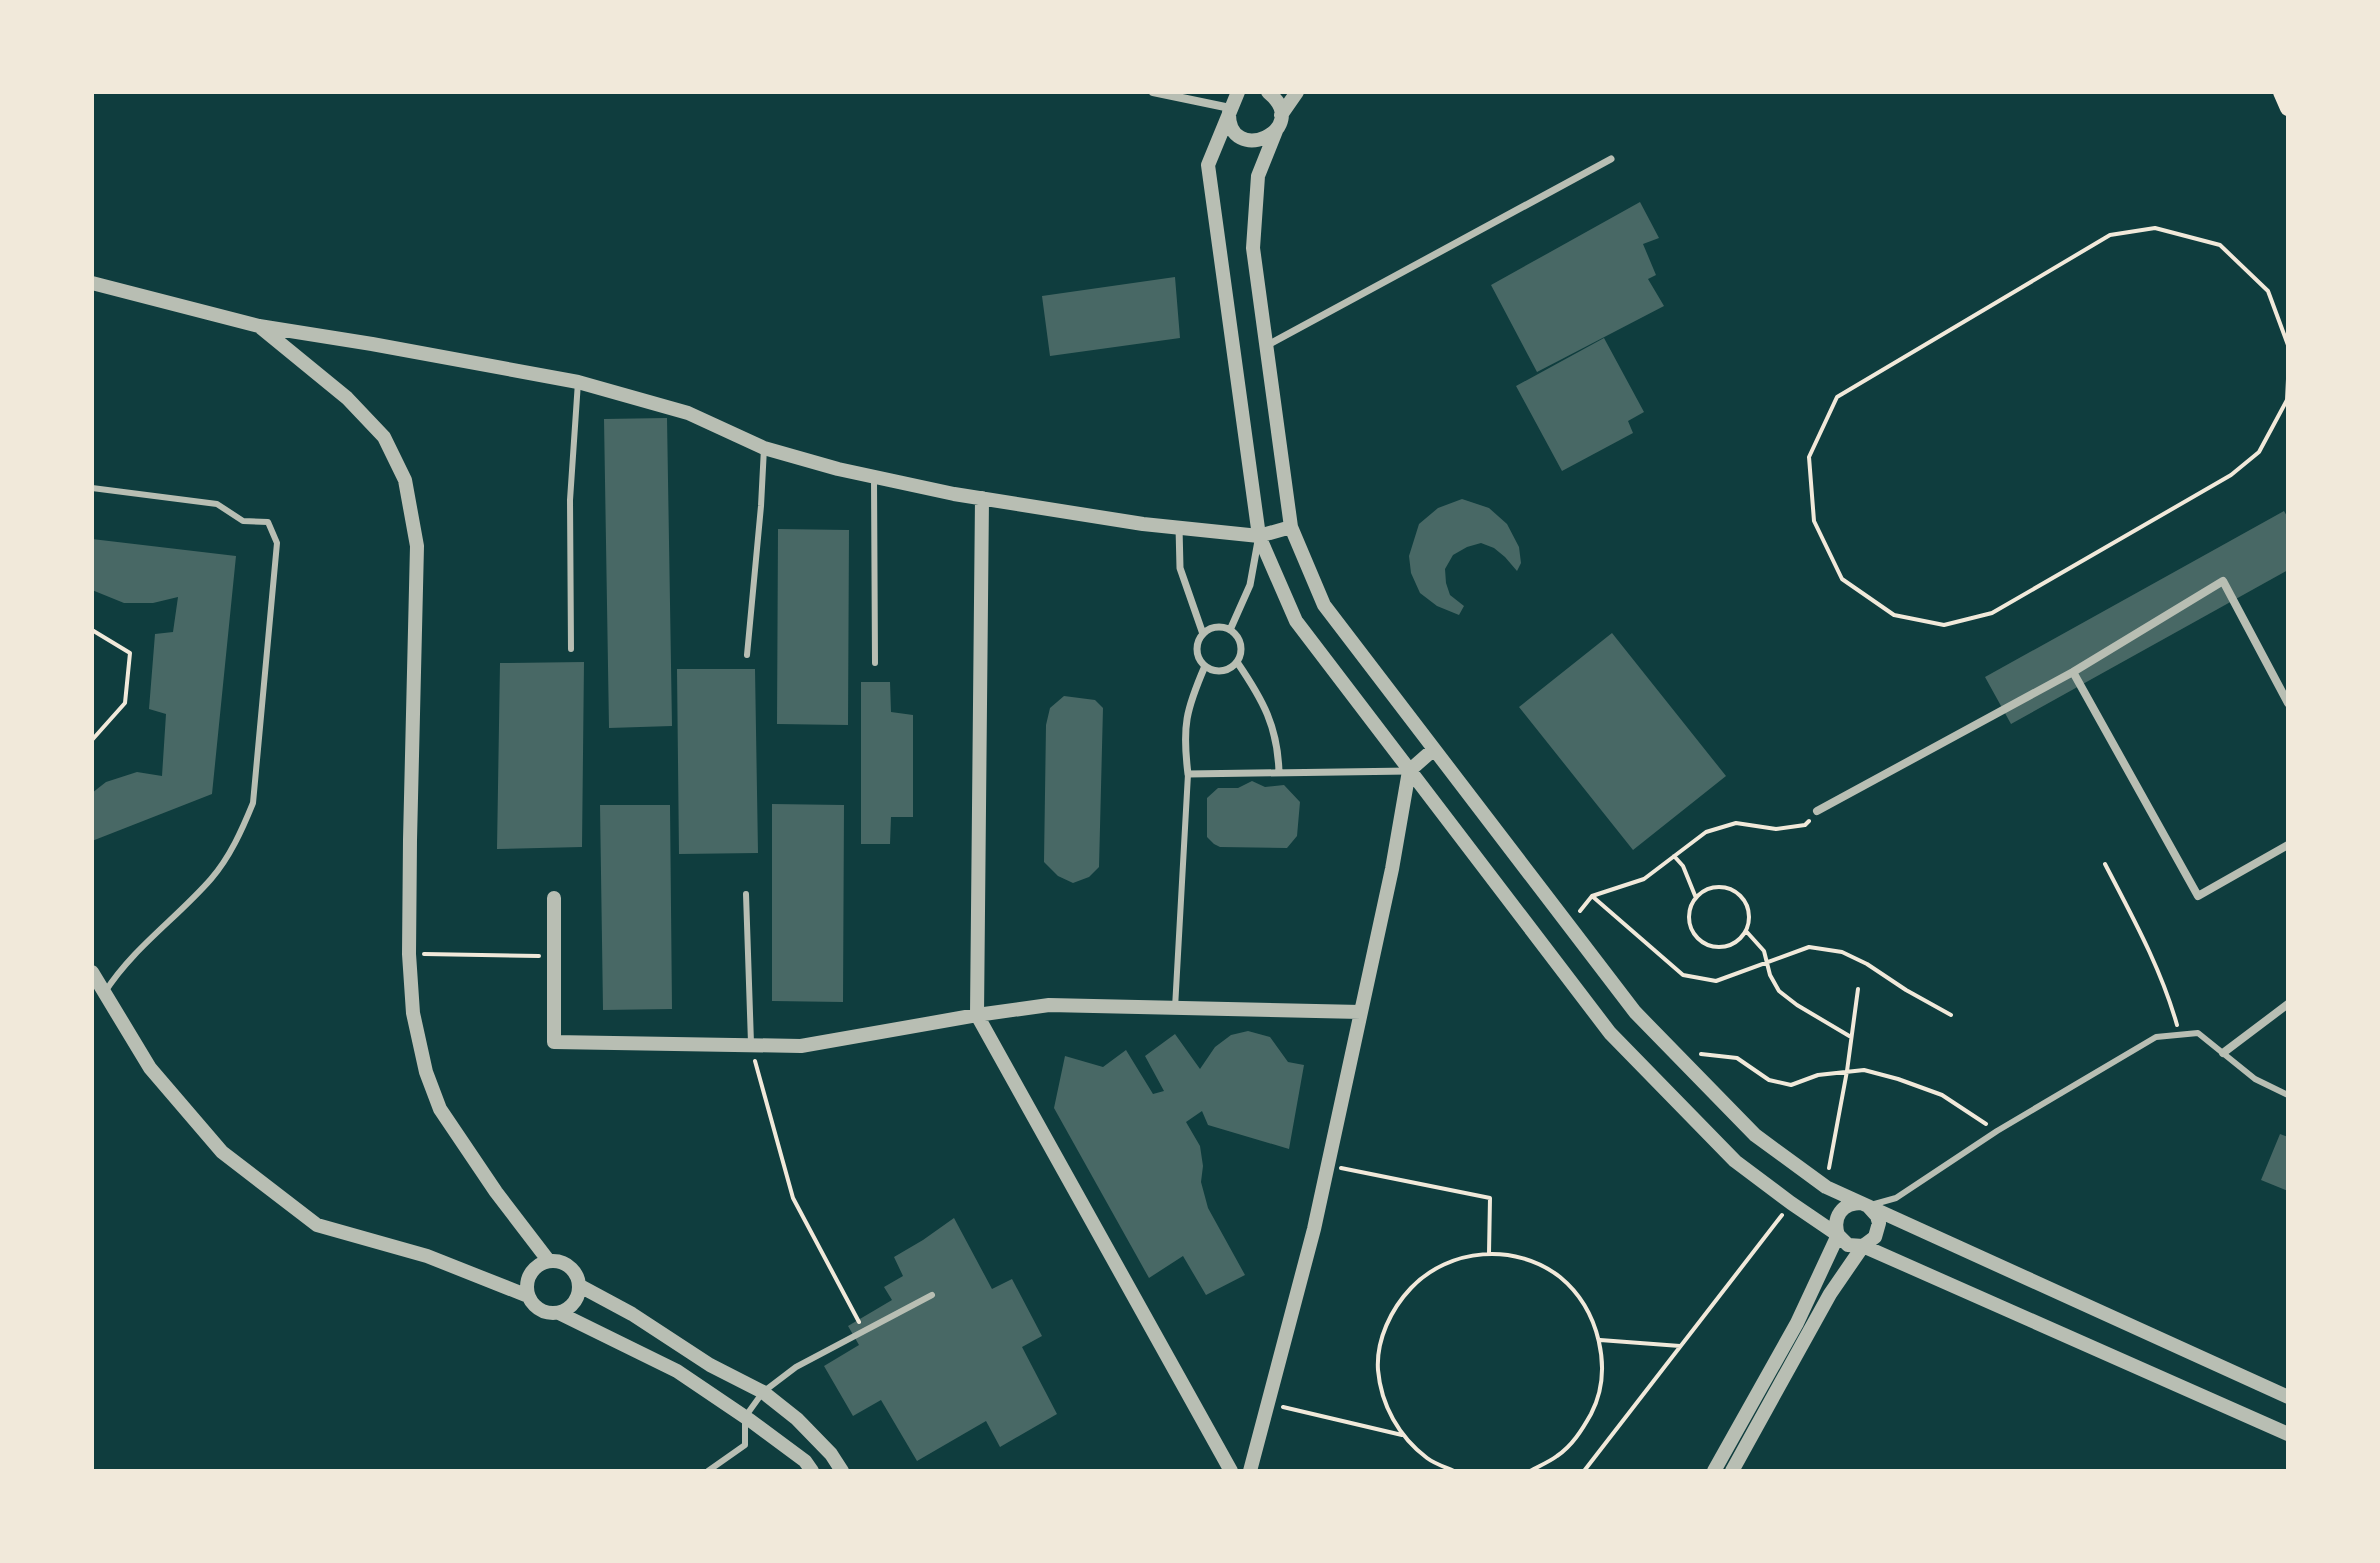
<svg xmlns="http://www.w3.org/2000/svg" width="2380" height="1563" font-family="'Titillium Web',sans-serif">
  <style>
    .building { fill: #486865 }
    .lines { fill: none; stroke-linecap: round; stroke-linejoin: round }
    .path { stroke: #f1e9da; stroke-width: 4 }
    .service { stroke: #b8beb3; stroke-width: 6 }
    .pedestrian { stroke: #b8beb3; stroke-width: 7 }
    .minor { stroke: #b8beb3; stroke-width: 8 }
    .tertiary { stroke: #b8beb3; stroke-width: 14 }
    .secondary { stroke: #f1e9da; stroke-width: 16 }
  </style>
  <rect width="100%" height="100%" fill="#0f3d3e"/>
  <!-- building -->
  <path class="building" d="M 1640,202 L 1659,238 L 1643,244 L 1656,275 L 1648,279 L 1664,306 L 1537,372 L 1491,285 Z
    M 1175,277 L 1180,338 L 1050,356 L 1042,296 Z
    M 1604,338 L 1644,412 L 1628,421 L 1633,433 L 1562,471 L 1516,386 Z
    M 667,418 L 672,726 L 609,728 L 604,419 Z
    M 1462,499 L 1489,508 L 1507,524 L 1519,547 L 1521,563 L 1517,571 L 1505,557 L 1494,548 L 1481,543 L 1467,547 L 1453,555 L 1445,569 L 1446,583 L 1450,595 L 1464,606 L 1459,615 L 1437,606 L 1420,593 L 1411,573 L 1409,556 L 1419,524 L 1438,508 Z
    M 2284,511 L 2288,518 L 2288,570 L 2011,724 L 1985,677 Z
    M 778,529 L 849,530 L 848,725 L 777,724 Z
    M 92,539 L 236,556 L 212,794 L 92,841 L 92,793 L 106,782 L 137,772 L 162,776 L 166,714 L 149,709 L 155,634 L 173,632 L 178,597 L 153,603 L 124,603 L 92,590 Z
    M 1612,633 L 1726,776 L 1633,850 L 1519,707 Z
    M 584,662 L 582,847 L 497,849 L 500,663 Z
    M 677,669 L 755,669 L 758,853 L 679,854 Z
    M 861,682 L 890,682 L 891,712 L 913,715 L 913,817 L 891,817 L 890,844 L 861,844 Z
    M 1064,696 L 1095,700 L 1103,708 L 1099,867 L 1089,877 L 1073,883 L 1058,876 L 1044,862 L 1046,725 L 1050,708 Z
    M 1252,781 L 1265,787 L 1284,785 L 1300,802 L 1297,836 L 1287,848 L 1220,847 L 1214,844 L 1207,837 L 1207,798 L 1218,788 L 1238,788 Z
    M 772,804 L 844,805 L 843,1002 L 772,1001 Z
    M 600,805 L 670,805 L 672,1009 L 603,1010 Z
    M 1248,1031 L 1270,1037 L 1288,1062 L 1304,1065 L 1289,1149 L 1208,1125 L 1202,1111 L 1186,1122 L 1200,1146 L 1203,1166 L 1201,1182 L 1208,1208 L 1245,1275 L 1206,1295 L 1183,1256 L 1149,1278 L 1054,1108 L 1065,1056 L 1103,1067 L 1126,1050 L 1153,1094 L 1164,1091 L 1145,1056 L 1175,1034 L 1200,1069 L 1215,1047 L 1231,1035 Z
    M 2280,1134 L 2288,1137 L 2288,1191 L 2261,1180 Z
    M 954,1218 L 992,1289 L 1012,1279 L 1042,1336 L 1022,1347 L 1057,1414 L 1000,1447 L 986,1421 L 917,1461 L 881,1400 L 853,1416 L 824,1366 L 859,1345 L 848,1326 L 892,1300 L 884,1287 L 903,1276 L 894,1257 L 923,1240 Z"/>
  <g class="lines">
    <!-- path -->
    <path class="path" d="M 2288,345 L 2268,291 L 2220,245 L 2155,228 L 2110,235 L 1837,397 L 1809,457 L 1814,521 L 1842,579 L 1894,615 L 1944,625 L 1992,613 L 2231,475 L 2259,452 L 2287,400 L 2288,379
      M 92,630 L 130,653 L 125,703 L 92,740
      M 1674,856 L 1683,866 L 1696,898
      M 2105,864 C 2132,916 2161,968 2177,1025
      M1689 917a30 30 0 1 1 60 0a30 30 0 1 1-60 0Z
      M 1592,896 L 1683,975 L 1716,981 L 1809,947 L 1842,952 L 1867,964 L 1906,990 L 1951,1015
      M 1580,911 L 1592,896 L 1644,879 L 1706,832 L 1736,823 L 1776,829 L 1805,825 L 1809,821
      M 1746,931 L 1764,951 L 1770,975 L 1779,991 L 1797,1005 L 1851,1037
      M 424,954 L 539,956
      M 1701,1054 L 1737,1058 L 1769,1080 L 1791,1085 L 1818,1075 L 1864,1070 L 1898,1079 L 1942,1095 L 1986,1124
      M 755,1061 L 793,1198 L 859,1322
      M 1341,1168 L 1490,1198 L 1489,1253
      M 1829,1168 L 1847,1071 L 1858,989
      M 1600,1340 L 1680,1346
      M 1283,1407 L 1402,1435
      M 1454,1471 C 1445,1467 1435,1464 1427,1458 C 1399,1437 1381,1405 1378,1370 C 1376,1340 1391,1309 1411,1288 C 1449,1248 1515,1242 1560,1277 C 1599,1309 1614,1370 1591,1414 C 1582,1430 1572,1446 1557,1456 C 1549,1462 1539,1466 1530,1471
      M 1584,1471 L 1782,1215"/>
    <!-- service -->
    <path class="service" d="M 874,479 L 875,663
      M 92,488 L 217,504 L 243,521 L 268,522 L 277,543 L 253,803 C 242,830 230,857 211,879 C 177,918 133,948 105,992
      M 571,649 L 570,500 L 578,382
      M 747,655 L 761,506 L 764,448
      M 746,894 L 751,1043
      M 1175,1008 L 1188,774
      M 1871,1205 L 1896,1198 L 1997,1131 L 2156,1037 L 2198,1033 L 2255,1079 L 2288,1095
      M 708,1471 L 745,1445 L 745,1417 L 763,1392 L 796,1367 L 932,1295"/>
    <!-- pedestrian -->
    <path class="pedestrian" d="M 1266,346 L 1611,159
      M 1179,527 L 1180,568 L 1203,634
      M1197 649a22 22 0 1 1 44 0a22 22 0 1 1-44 0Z
      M 1230,630 L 1250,585 L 1258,541
      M 1237,662 C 1263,700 1278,727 1279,773
      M 1205,666 C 1186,710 1182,726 1188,774 L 1409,771"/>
    <!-- minor -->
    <path class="minor" d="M 1153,92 L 1230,108
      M 2073,672 L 2198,896 L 2288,845
      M 1817,811 L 2073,672 L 2223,581 L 2288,703
      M 2223,1053 L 2288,1004"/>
    <!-- tertiary -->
    <path class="tertiary" d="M 1238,92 L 1208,165 L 1259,536 L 1296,621 L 1610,1033 L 1735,1161 L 1791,1203 L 1838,1235 L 1848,1245 L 1863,1246 L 2288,1434
      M 1229,112 C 1227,168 1315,130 1268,92
      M 1281,115 L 1297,92
      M 1276,131 L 1258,176 L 1253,248 L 1291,527 L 1324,605 L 1635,1012 L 1755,1135 L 1826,1187 L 2288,1397
      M 92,283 L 259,326 L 372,344 L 578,382 L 688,413 L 764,448 L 838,469 L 954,494 L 1143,524 L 1259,536 L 1291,527
      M 259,326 L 347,398 L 384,437 L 405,480 L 417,546 L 410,840 L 409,954 L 413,1013 L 426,1072 L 440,1109 L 496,1192 L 548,1260
      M 982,498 L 977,1015 L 1231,1471
      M 554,898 L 554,1042 L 801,1046 L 977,1015 L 1049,1005 L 1361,1012
      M 92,972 L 150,1068 L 222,1152 L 317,1225 L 427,1256 L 528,1296
      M527 1287a26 26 0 1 1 52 0a26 26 0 1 1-52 0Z
      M 580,1286 L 632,1314 L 710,1365 L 763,1392 L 797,1419 L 831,1454 L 842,1471
      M 559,1313 L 677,1371 L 751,1421 L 805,1461 L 812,1471
      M 1250,1471 L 1314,1229 L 1392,869 L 1409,771 L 1434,749
      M 1714,1471 L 1797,1323 L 1838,1235 C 1832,1217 1842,1203 1861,1203
      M 1732,1471 L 1830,1294 L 1863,1246 L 1875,1237 L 1879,1223 L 1877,1216 L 1868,1206"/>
    <!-- secondary -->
    <path class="secondary" d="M 2281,92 L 2288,108"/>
  </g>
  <!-- border -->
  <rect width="2380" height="1563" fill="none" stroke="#f1e9da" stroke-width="188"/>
</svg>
